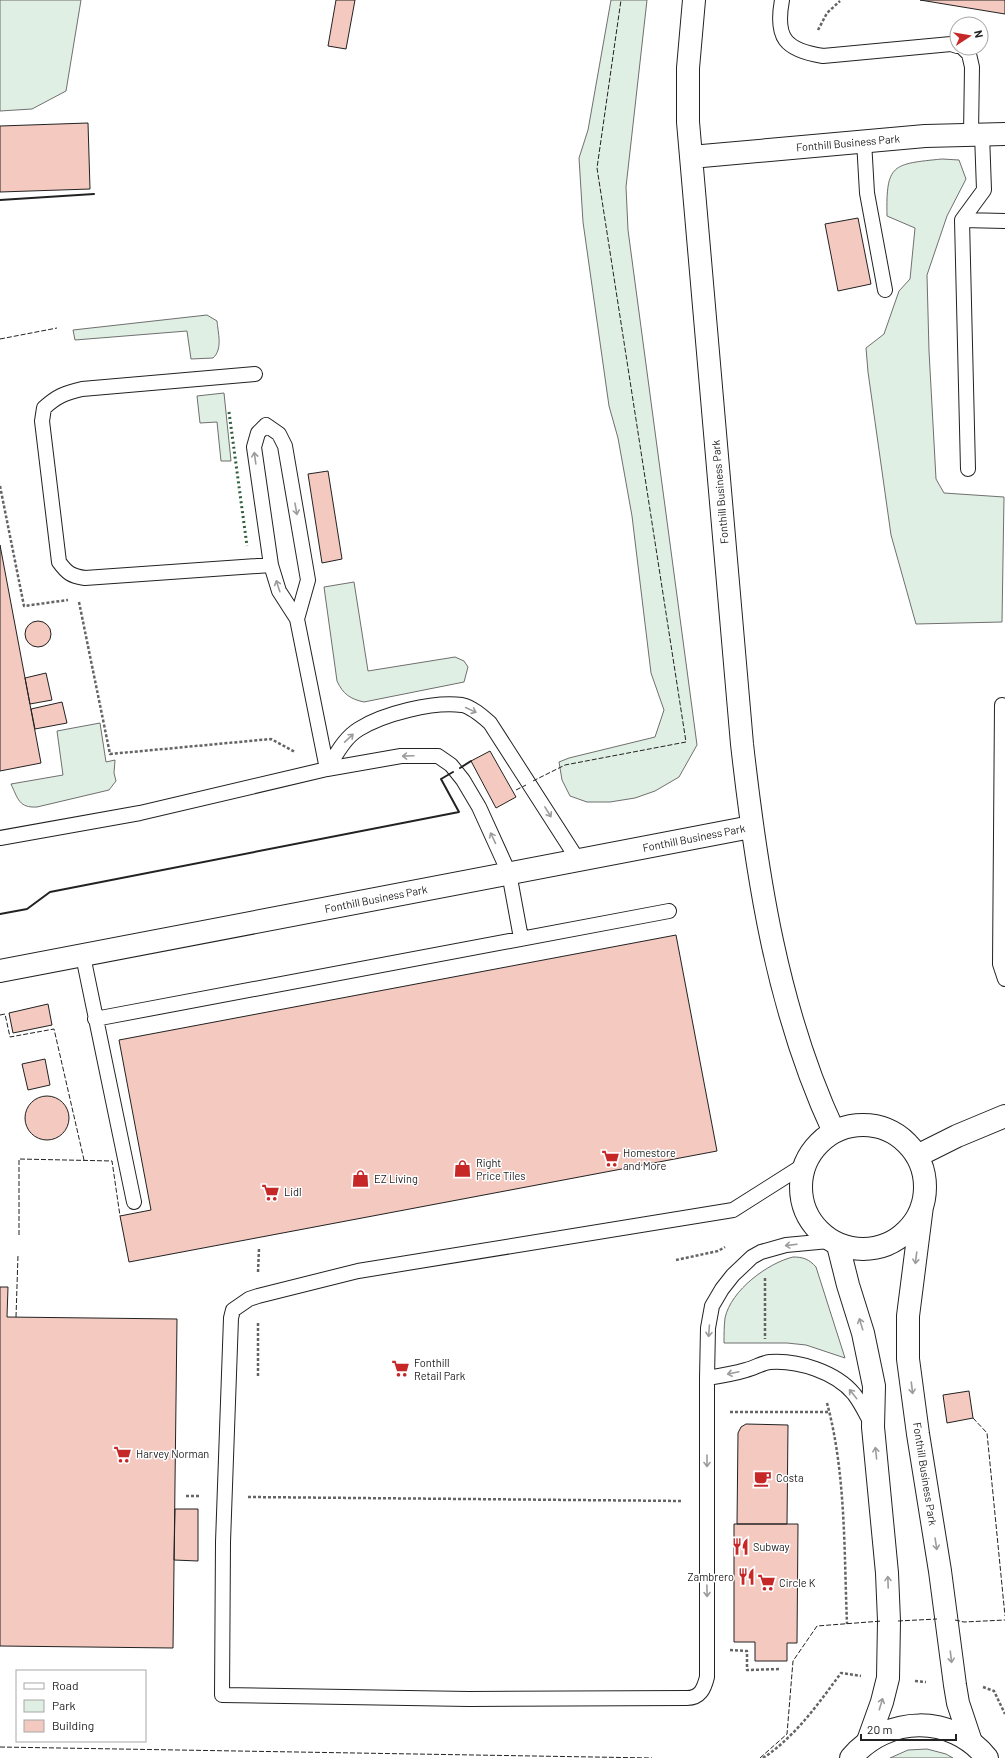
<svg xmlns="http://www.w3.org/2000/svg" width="1005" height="1758" font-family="Barlow,sans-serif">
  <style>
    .green { fill: #e0efe3; stroke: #6f6f6f }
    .building { fill: #f3c9c0; stroke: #222 }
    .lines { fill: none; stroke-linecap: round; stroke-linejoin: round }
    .service-casing { stroke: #222; stroke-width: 16 }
    .minor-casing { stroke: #222; stroke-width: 24 }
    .secondary-casing { stroke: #222; stroke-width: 24 }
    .path { stroke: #646464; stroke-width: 2.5; stroke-dasharray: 3 2; stroke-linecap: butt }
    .service { stroke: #fff; stroke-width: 14 }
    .minor { stroke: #fff; stroke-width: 22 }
    .secondary { stroke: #fff; stroke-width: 22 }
    .hedge { stroke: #2f5e38; stroke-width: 3; stroke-dasharray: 2 3; stroke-linecap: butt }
    .fence { stroke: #222; stroke-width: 1; stroke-dasharray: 5 2; stroke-linecap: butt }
    .wall { stroke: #222; stroke-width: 2 }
    .oneway { stroke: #9c9c9c }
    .labels { text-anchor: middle; stroke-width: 3; stroke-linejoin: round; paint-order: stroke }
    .street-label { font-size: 11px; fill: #222; stroke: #fff }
    .poi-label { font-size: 11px; fill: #222; stroke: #fff; text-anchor: start }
  </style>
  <rect width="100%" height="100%" fill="#fff"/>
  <!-- green -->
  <path class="green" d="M 0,0 L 81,0 L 66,91 L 32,109 L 0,111 Z
    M 611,0 L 647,0 L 626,187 L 628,230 L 697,745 L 679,777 L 655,791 L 635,798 L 610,802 L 587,802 L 570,796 L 562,780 L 559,762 L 569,758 L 655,737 L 664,710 L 651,673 L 632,516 L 618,438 L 609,406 L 583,222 L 579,158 L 588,130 Z
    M 942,159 L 959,160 L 966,179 L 947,216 L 927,275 L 929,351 L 936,479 L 944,493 L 1004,497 L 1002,622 L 916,624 L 891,535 L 868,372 L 866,348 L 884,334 L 899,291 L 910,279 L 915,228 L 887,216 C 886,164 892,164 942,159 Z
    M 207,315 L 217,321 C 218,333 223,349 213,358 L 191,359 L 187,331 L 75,340 L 73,330 Z
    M 224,393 L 231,461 L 221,461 L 217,422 L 200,423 L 197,396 Z
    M 354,582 L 368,671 L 455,657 L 464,661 L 468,667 L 464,682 L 364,702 C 350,699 343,694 337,681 L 324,587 Z
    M 100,723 L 106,762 L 115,760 L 114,773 L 116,781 L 109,790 L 37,807 C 19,808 18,799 11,784 L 63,775 L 57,731 Z
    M 793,1257 C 803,1257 809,1259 816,1267 L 845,1358 L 806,1345 L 787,1343 L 724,1343 C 724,1335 724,1326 725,1318 C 731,1290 768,1263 793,1257 Z
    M 927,1749 L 946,1754 L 953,1758 L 890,1758 L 908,1750 Z"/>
  <!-- building -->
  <path class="building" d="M 336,0 L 355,0 L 346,49 L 328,46 Z
    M 920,0 L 1005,0 L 1005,14 Z
    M 88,123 L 90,189 L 0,192 L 0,126 Z
    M 858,218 L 871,284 L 838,291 L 825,224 Z
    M 328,471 L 342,559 L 322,563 L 308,474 Z
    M 0,545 L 41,763 L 0,771 Z
    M25 634a13 13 0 1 1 26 0a13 13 0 1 1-26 0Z
    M 46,673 L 52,700 L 30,704 L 25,678 Z
    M 62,702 L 67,723 L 35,729 L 31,709 Z
    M 490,751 L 516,797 L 496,808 L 471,761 Z
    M 676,935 L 717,1151 L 129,1262 L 120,1216 L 151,1210 L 119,1040 Z
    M 48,1004 L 52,1025 L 13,1033 L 9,1013 Z
    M 45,1059 L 50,1085 L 28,1090 L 22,1064 Z
    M25 1118a22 22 0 1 1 44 0a22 22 0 1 1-44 0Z
    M 0,1287 L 8,1287 L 7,1317 L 177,1319 L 173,1648 L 0,1646 Z
    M 969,1391 L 973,1418 L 947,1423 L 943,1395 Z
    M 746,1424 L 788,1425 L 787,1524 L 737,1524 L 738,1433 L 741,1427 Z
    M 175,1509 L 198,1509 L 198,1561 L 174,1560 Z
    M 734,1524 L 798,1524 L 797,1643 L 787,1643 L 787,1661 L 755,1661 L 755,1642 L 734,1642 Z"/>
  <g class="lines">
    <defs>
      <path id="service" d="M 782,0 C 775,38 785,50 823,56 L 951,44 L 957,46
        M 963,48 L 969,54 L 972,67 L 971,134
        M 864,141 L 867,193 L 885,290
        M 962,220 L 1005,221
        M 255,374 L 82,389 C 65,393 57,396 44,408 L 42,421 L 59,562 C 67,573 71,576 85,578 L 271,565
        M 968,469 L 962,220 L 984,190 L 982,134
        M 297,619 L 308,580 L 285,446 L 279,434 L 266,425 L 258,433 L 254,447 L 271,565 L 279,591 L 297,619 L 327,769
        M 1002,705 L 1000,964 L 1005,979
        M 327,769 C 336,755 344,738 359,729 C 383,714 433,701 462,705 C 472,707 482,716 490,723 L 578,860
        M 0,838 L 140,813 L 327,769 L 401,756 L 438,756 L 451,765 L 463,780 L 479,807 L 509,873 L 521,938
        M 83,956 L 134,1202
        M 95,1019 L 669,911
        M 804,1165 L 733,1210 L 358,1271 L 258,1296 L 249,1299 L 233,1310 L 231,1318 L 223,1542 L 222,1695 L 469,1699 L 687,1698 C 700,1698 704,1689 707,1677 L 707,1378 L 708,1328 L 712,1306 L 722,1289 L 733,1275 L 752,1257 L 761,1252 L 786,1245 L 829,1241
        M 707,1378 C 720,1376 733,1374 746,1370 C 754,1368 762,1363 770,1362 C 798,1360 836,1372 854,1394 C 861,1403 866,1414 871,1423"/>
      <path id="minor" d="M 694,0 L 688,68 L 688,122 L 742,744 C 757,877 777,1010 834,1132
        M 691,157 L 925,136 L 1005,134
        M 0,971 L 751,827
        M801 1187a62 62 0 1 1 124 0a62 62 0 1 1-124 0Z
        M 917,1156 L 957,1136 L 1005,1116
        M 922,1206 L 908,1316 L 908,1359 L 918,1434 L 940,1571 L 955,1685 L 958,1703 L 970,1739
        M 838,1245 L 848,1285 L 863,1333 L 874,1386 L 873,1427 L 887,1573 L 889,1621 L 888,1678 L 882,1702 L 868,1741"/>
      <path id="secondary" d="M 851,1758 C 887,1715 952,1714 987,1758"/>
    </defs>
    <!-- service casing -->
    <use href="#service" class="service-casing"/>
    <!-- minor casing -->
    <use href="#minor" class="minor-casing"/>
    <!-- secondary casing -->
    <use href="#secondary" class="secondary-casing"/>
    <!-- path -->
    <path class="path" d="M 818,30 L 827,13 L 840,1
      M 0,486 L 24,606 L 68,600
      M 79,602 L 110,754 L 271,739 L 295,752
      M 676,1260 L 718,1251 L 725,1247
      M 258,1272 L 259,1249
      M 765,1278 L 765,1339
      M 258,1376 L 258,1321
      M 827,1403 C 846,1473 844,1552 847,1624
      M 730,1412 L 829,1412
      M 186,1496 L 201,1496
      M 248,1497 L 683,1501
      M 730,1650 L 747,1651 L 747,1670 L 781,1669
      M 915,1681 L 926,1682
      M 983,1687 L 994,1691 L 1005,1714
      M 763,1758 C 796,1736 818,1704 841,1673 L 861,1676"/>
    <!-- service -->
    <use href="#service" class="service"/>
    <!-- minor -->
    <use href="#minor" class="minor"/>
    <!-- secondary -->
    <use href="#secondary" class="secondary"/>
    <!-- hedge -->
    <path class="hedge" d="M 229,412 L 247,546"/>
    <!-- fence -->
    <path class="fence" d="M 0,339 L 57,328
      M 533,781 L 565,765 L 686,742 L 597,168 L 621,0
      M 516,790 L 526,785
      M 0,1015 L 5,1014 L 10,1037 L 54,1029 L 84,1160
      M 19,1235 L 19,1159 L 112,1161 L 120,1216
      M 16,1317 L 18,1255
      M 973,1418 L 987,1433 L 1005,1616
      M 955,1620 L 964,1622 L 1005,1620
      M 898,1621 L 937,1619
      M 0,1747 L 652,1758
      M 760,1758 L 787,1734 L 793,1661 L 817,1626 L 882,1621"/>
    <!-- wall -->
    <path class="wall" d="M 0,200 L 94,194
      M 460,768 L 471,761
      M 0,914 L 27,909 L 50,892 L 459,812 L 441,779 L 453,772"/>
  </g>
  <!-- one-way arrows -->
  <defs><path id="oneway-shaft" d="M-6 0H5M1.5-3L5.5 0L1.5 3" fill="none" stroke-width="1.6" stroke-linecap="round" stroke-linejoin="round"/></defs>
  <g class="oneway">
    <use href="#oneway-shaft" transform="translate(255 458) rotate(-98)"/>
    <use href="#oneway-shaft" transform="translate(296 509) rotate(80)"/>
    <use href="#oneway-shaft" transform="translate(278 586) rotate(-108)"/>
    <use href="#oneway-shaft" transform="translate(471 710) rotate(25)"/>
    <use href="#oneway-shaft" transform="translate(349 738) rotate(-43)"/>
    <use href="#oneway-shaft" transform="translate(408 756) rotate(178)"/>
    <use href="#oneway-shaft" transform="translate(548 812) rotate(58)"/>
    <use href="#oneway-shaft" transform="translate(493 838) rotate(-115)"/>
    <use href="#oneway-shaft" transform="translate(791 1245) rotate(173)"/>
    <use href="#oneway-shaft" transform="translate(916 1258) rotate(97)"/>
    <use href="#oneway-shaft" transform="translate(861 1324) rotate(-107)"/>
    <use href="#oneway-shaft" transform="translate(709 1331) rotate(94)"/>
    <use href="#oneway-shaft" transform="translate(733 1373) rotate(168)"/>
    <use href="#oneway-shaft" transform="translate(912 1388) rotate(83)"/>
    <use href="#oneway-shaft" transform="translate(853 1394) rotate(-129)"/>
    <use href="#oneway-shaft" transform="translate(876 1453) rotate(-96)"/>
    <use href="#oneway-shaft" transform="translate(707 1461) rotate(90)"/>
    <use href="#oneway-shaft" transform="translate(936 1544) rotate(81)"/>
    <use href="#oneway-shaft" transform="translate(888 1582) rotate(-92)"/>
    <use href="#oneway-shaft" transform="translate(707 1591) rotate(89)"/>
    <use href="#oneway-shaft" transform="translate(951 1657) rotate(83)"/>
    <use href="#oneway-shaft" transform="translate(881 1704) rotate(-73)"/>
  </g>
  <!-- icons -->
  <defs>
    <symbol id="supermarket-bare" viewBox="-9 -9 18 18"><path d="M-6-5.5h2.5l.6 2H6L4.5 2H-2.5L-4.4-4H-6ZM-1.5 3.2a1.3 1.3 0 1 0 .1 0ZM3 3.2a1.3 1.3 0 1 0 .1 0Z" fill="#c62828" stroke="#fff" stroke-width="2.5" paint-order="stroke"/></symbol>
    <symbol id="shop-bare" viewBox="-9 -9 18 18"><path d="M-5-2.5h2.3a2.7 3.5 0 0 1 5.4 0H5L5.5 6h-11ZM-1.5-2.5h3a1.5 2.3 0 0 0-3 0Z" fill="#c62828" stroke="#fff" stroke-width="2.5" paint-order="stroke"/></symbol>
    <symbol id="cafe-bare" viewBox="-9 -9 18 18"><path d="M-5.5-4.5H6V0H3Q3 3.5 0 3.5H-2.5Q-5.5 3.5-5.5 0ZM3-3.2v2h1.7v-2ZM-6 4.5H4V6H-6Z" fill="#c62828" stroke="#fff" stroke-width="2.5" paint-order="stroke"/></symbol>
    <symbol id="restaurant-bare" viewBox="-9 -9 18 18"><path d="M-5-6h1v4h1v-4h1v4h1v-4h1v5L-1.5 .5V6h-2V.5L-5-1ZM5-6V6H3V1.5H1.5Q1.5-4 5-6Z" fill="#c62828" stroke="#fff" stroke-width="2.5" paint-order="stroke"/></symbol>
  </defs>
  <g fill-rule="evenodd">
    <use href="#supermarket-bare" x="598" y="1146" width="25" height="25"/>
    <use href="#shop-bare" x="450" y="1156" width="25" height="25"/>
    <use href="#shop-bare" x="348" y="1166" width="25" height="25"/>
    <use href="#supermarket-bare" x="258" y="1180" width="25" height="25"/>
    <use href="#supermarket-bare" x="388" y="1356" width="25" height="25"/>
    <use href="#supermarket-bare" x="110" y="1442" width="25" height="25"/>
    <use href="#cafe-bare" x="750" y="1466" width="25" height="25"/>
    <use href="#restaurant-bare" x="728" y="1534" width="25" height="25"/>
    <use href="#restaurant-bare" x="734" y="1564" width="25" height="25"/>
    <use href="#supermarket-bare" x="754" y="1570" width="25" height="25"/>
  </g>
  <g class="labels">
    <!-- street labels -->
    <g class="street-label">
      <text transform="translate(848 143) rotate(-5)" y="4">Fonthill Business Park</text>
      <text transform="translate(720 492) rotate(-95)" y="4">Fonthill Business Park</text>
      <text transform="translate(694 838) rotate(-11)" y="4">Fonthill Business Park</text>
      <text transform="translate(376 899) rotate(-11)" y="4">Fonthill Business Park</text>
      <text transform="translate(925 1474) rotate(81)" y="4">Fonthill Business Park</text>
    </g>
    <!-- poi labels -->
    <g class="poi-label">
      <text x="623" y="1157">Homestore<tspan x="623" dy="13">and More</tspan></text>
      <text x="476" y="1167">Right<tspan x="476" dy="13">Price Tiles</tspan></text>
      <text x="374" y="1183">EZ Living</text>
      <text x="284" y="1196">Lidl</text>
      <text x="414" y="1367">Fonthill<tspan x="414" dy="13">Retail Park</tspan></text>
      <text x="136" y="1458">Harvey Norman</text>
      <text x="776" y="1482">Costa</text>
      <text x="753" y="1551">Subway</text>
      <text x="734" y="1581" text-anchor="end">Zambrero</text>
      <text x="779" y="1587">Circle K</text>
    </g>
  </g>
  <!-- legend -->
  <rect x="16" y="1670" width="130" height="72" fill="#ffffff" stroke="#a7a7a7"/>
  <rect x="24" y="1683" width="20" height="6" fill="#ffffff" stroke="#a7a7a7"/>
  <text x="52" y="1690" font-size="12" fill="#222222">Road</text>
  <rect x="24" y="1700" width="20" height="12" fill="#e0efe3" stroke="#a7a7a7"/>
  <text x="52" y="1710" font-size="12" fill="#222222">Park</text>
  <rect x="24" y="1720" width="20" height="12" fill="#f3c9c0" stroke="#a7a7a7"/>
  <text x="52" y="1730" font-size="12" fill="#222222">Building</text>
  <!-- north arrow -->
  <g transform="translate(969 36) rotate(78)"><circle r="19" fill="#ffffff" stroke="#a7a7a7"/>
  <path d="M0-3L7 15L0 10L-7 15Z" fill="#c62828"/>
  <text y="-6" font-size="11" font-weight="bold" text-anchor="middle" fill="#222222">N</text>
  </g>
  <!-- scale -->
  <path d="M861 1734v6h95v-6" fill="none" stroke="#222222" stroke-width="2"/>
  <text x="867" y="1734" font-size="12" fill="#222222" stroke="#ffffff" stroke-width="3" paint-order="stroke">20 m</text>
</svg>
